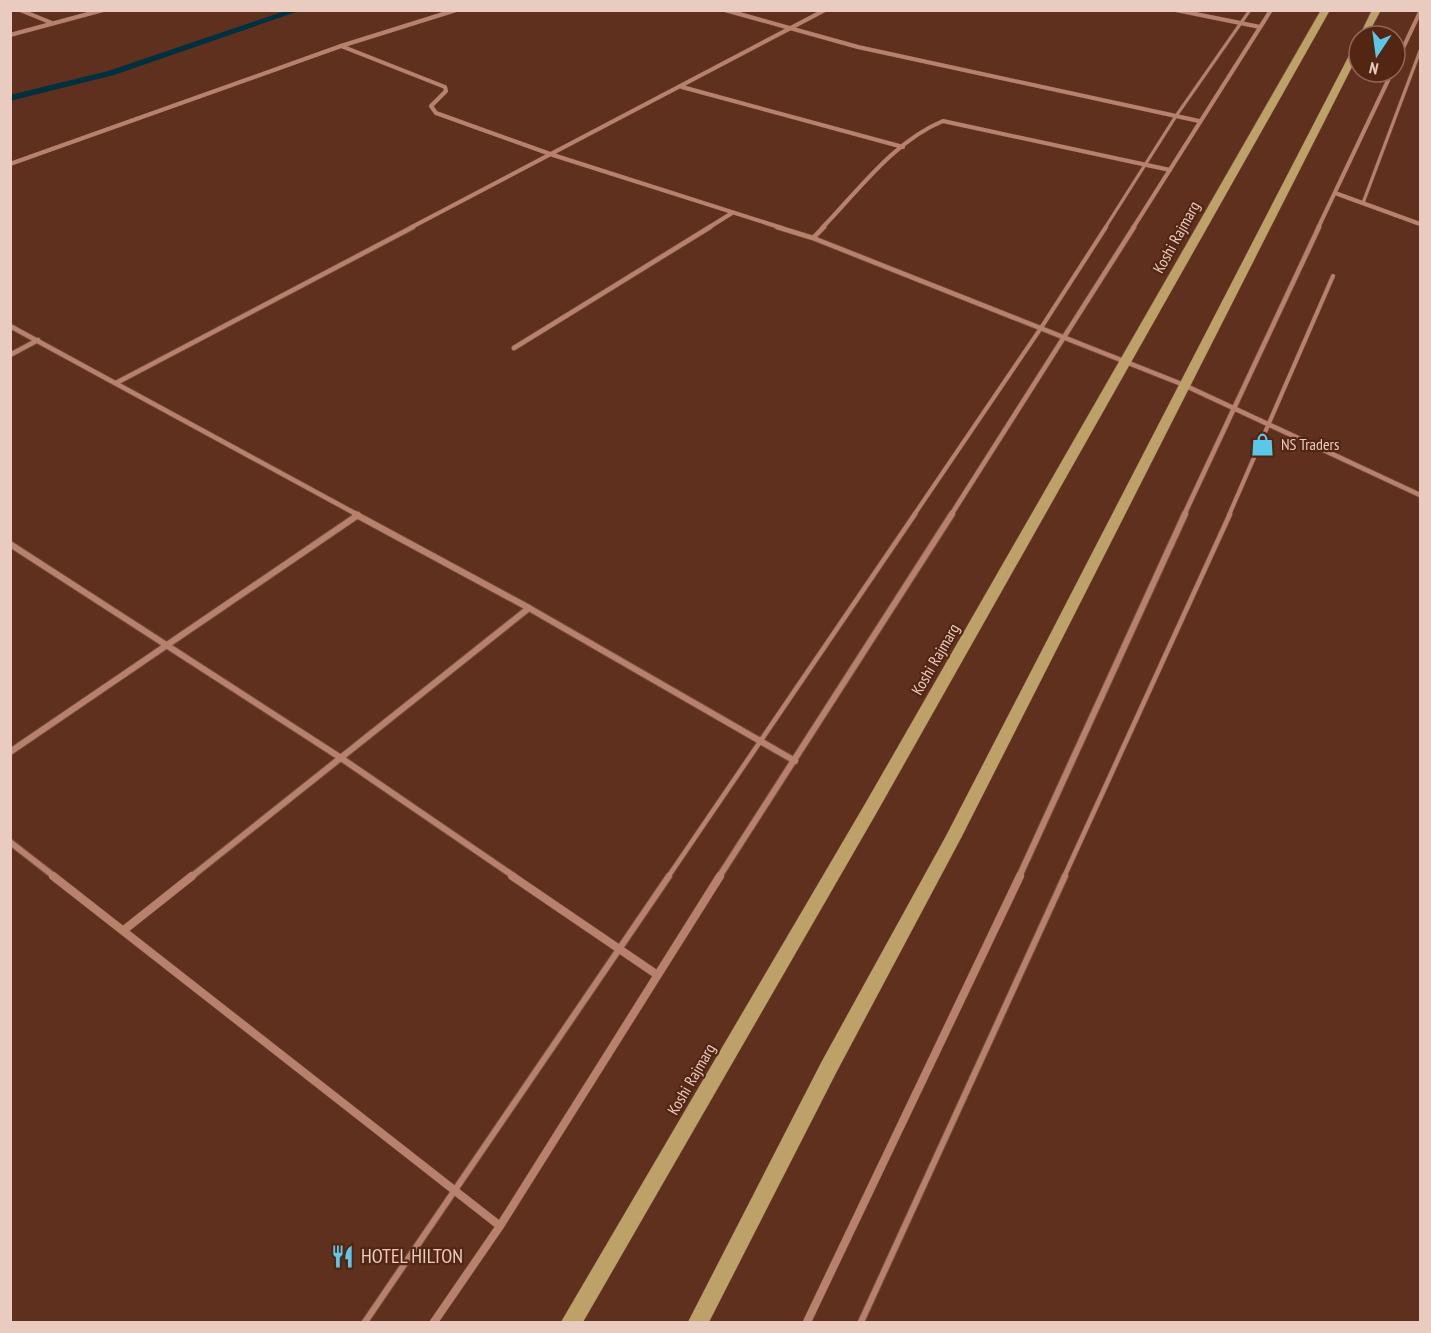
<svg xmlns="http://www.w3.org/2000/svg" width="1431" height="1333" font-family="'PT Sans Narrow',sans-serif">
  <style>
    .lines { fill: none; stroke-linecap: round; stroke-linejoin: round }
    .stream { fill: #00313e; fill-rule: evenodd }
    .service-far3-casing { stroke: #744c3c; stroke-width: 4 }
    .service-far2-casing { stroke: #744c3c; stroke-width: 5 }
    .service-far1-casing { stroke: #744c3c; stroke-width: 6 }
    .service-casing { stroke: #744c3c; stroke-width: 8 }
    .minor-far3-casing { stroke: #744c3c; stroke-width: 4.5 }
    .minor-far2-casing { stroke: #744c3c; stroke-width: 6 }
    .minor-far1-casing { stroke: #744c3c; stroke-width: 8 }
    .minor-casing { stroke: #744c3c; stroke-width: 9 }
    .primary-casing { stroke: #744c3c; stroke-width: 1 }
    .service-far3 { stroke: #b8816d; stroke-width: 3 }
    .service-far2 { stroke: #b8816d; stroke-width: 4 }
    .service-far1 { stroke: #b8816d; stroke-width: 4.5 }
    .service { stroke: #b8816d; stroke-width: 6 }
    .minor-far3 { stroke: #b8816d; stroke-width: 4 }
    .minor-far2 { stroke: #b8816d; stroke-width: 4.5 }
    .minor-far1 { stroke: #b8816d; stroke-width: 6 }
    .minor { stroke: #b8816d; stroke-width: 8 }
    .primary { fill: #bda169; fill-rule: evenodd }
    .labels { text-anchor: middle; stroke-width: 4.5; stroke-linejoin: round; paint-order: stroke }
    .street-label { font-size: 16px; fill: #e9cbc0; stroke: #532513 }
    .poi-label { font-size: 16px; fill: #e9cbc0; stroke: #532513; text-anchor: start }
    .near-poi-label { font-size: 20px; fill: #e9cbc0; stroke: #532513; text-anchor: start }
  </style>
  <rect width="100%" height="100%" fill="#5f301e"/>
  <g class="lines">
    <!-- stream -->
    <path class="stream" d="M 288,10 L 302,10 L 114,75 L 10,101 L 10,95 L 108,71 Z"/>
    <defs>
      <path id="service-far3" d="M 1363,203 L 1420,51
        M 1105,228 L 1176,116 L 1250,10"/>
      <path id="service-far2" d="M 914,515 L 1041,328 L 1106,227
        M 1229,515 L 1333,276"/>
      <path id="service-far1" d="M 668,877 L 915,514
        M 1064,877 L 1230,514"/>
      <path id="service" d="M 365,1322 L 669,876
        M 861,1322 L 1065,876"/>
      <path id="minor-far3" d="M 20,10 L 52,23
        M 725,10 L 858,47 L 1199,121
        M 1176,10 L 1260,27
        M 10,35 L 103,10
        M 341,46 L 445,87 L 446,91 L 431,106 L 436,113 L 553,155 L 782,228
        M 1395,65 L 1420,12
        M 682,87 L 903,147
        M 10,164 L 341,46 L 456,10
        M 1335,193 L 1420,224
        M 410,228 L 825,10
        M 708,228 L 732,213
        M 822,228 C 858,191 894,141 943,121 L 1170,170
        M 1133,228 L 1271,10
        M 1318,228 L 1392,72"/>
      <path id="minor-far2" d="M 777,227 L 813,238 L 1184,385 L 1420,495
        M 813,238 L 824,227
        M 10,326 L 358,515
        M 514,348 L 710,227
        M 10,355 L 38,340
        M 116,383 L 413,227
        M 951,515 L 1134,227
        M 1184,515 L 1319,227"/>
      <path id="minor-far1" d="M 355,514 L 529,608 L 795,761
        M 10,544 L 341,758 L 515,877
        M 10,752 L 358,515
        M 10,842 L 55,877
        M 191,877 L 529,608
        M 719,877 L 952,514
        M 1019,877 L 1185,514"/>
      <path id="minor" d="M 53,876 L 500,1226
        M 512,876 L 656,974
        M 124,930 L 192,876
        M 434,1322 L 500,1226 L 720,876
        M 807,1322 L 1020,876"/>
      <path id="primary" d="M 1321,10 L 1330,10 L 877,812 L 583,1322 L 561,1322 L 865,804 Z
        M 1372,10 L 1381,10 L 1367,36 L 1359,37 Z
        M 1359,41 L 1359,53 L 961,838 L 836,1073 L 709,1322 L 688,1322 L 822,1061 L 946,836 L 1355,44 Z"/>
    </defs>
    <!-- service-far3 casing -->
    <use href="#service-far3" class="service-far3-casing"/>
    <!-- service-far2 casing -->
    <use href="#service-far2" class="service-far2-casing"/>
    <!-- service-far1 casing -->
    <use href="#service-far1" class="service-far1-casing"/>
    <!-- service casing -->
    <use href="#service" class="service-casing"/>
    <!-- minor-far3 casing -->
    <use href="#minor-far3" class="minor-far3-casing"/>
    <!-- minor-far2 casing -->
    <use href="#minor-far2" class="minor-far2-casing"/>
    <!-- minor-far1 casing -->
    <use href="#minor-far1" class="minor-far1-casing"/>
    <!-- minor casing -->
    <use href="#minor" class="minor-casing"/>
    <!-- primary casing -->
    <use href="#primary" class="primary-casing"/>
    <!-- service-far3 -->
    <use href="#service-far3" class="service-far3"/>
    <!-- service-far2 -->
    <use href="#service-far2" class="service-far2"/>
    <!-- service-far1 -->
    <use href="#service-far1" class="service-far1"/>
    <!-- service -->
    <use href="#service" class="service"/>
    <!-- minor-far3 -->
    <use href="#minor-far3" class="minor-far3"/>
    <!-- minor-far2 -->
    <use href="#minor-far2" class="minor-far2"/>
    <!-- minor-far1 -->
    <use href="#minor-far1" class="minor-far1"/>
    <!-- minor -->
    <use href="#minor" class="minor"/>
    <!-- primary -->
    <use href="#primary" class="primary"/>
  </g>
  <!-- icons -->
  <defs>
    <symbol id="shop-bare" viewBox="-9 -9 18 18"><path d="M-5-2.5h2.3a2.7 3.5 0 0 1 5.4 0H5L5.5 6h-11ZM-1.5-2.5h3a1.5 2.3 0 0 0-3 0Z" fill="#5dc7e8" stroke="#532513" stroke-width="2.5" paint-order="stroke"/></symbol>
    <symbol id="restaurant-bare" viewBox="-9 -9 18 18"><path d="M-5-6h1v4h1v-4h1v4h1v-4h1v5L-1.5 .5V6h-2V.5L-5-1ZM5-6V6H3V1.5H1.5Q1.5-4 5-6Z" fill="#5dc7e8" stroke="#532513" stroke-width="2.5" paint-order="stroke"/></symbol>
  </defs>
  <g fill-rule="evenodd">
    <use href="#shop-bare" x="1246" y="428" width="33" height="33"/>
    <use href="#restaurant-bare" x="326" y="1240" width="33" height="33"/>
  </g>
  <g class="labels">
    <!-- street labels -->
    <g class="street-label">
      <text transform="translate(1176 237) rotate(-61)" y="6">Koshi Rajmarg</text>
      <text transform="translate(935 659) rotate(-60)" y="6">Koshi Rajmarg</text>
      <text transform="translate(691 1079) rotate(-60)" y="6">Koshi Rajmarg</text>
    </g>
    <!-- poi labels -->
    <g class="poi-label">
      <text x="1281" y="450">NS Traders</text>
    </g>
    <!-- near-poi labels -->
    <g class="near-poi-label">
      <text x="361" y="1263">HOTEL HILTON</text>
    </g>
  </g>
  <!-- border -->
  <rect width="1431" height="1333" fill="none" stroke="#e9cbc0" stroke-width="24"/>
  <!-- north arrow -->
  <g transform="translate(1377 54) rotate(193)"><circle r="28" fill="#532513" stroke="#8f6758" stroke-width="1.5"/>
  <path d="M0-4.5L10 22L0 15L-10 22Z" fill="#5dc7e8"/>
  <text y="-9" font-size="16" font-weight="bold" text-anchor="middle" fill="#e9cbc0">N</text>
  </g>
</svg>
